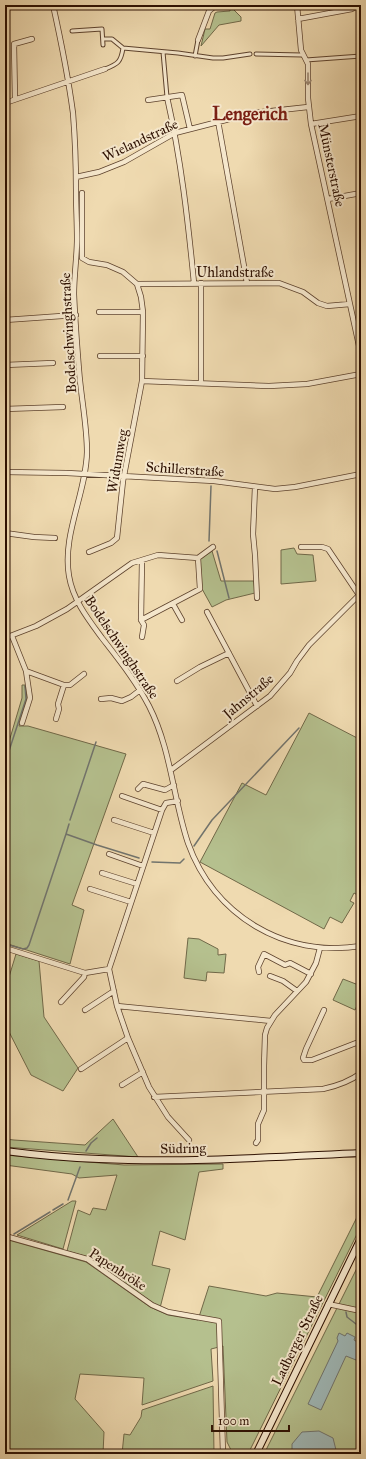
<svg xmlns="http://www.w3.org/2000/svg" width="366" height="1459" font-family="'IM FELL Great Primer',serif">
  <style>
    .green { fill: #b5c08e; stroke: #706848 }
    .water { fill: #9fb8b7; stroke: #71746e }
    .lines { fill: none; stroke-linecap: round; stroke-linejoin: round }
    .stream { stroke: #71746e; stroke-width: 1.5 }
    .pedestrian-casing { stroke: #5d422d; stroke-width: 5 }
    .minor-casing { stroke: #5d422d; stroke-width: 6 }
    .secondary-casing { stroke: #2c0f01; stroke-width: 8 }
    .pedestrian { stroke: #f5e7cc; stroke-width: 3 }
    .minor { stroke: #f5e7cc; stroke-width: 4.5 }
    .secondary { stroke: #f5e7cc; stroke-width: 6 }
    .oneway { stroke: #9b8671 }
    .labels { text-anchor: middle; stroke-width: 4; stroke-linejoin: round; paint-order: stroke }
    .street-label { font-size: 14px; fill: #2c0f01; stroke: #f5e7cc }
    .district-label { font-size: 18px; font-weight: bold; fill: #7a1f14; stroke: #f5e7cc }
  </style>
  <rect width="100%" height="100%" fill="#efdab0"/>
  <filter id="stains"><feTurbulence type="fractalNoise" baseFrequency=".005" numOctaves="4"/><feColorMatrix values="0 0 0 0 .2 0 0 0 0 .09 0 0 0 0 .02 0 0 0 .5 -.17"/></filter>
  <radialGradient id="worn" r=".72"><stop offset=".6" stop-color="#630" stop-opacity="0"/><stop offset="1" stop-color="#630" stop-opacity=".3"/></radialGradient>
  <!-- green -->
  <path class="green" d="M 230,8 L 232,8 L 241,17 L 241,21 L 219,25 L 201,46 L 205,29 L 210,29 L 215,13 L 217,12 L 230,11 Z
    M 294,548 L 297,554 L 313,555 L 316,581 L 281,584 L 281,550 Z
    M 212,551 L 221,581 L 254,581 L 255,593 L 226,600 L 212,607 L 201,587 L 200,559 Z
    M 22,685 L 25,685 L 27,698 L 19,726 L 28,726 L 126,754 L 72,905 L 84,910 L 70,964 L 5,943 L 5,755 L 22,698 Z
    M 309,713 L 361,740 L 361,897 L 354,893 L 350,901 L 354,903 L 342,923 L 330,917 L 324,929 L 200,862 L 242,783 L 266,795 Z
    M 188,938 L 199,939 L 218,949 L 218,955 L 226,954 L 224,973 L 207,972 L 206,981 L 184,978 Z
    M 16,954 L 39,961 L 44,1017 L 78,1068 L 63,1091 L 31,1075 L 5,1024 L 5,990 Z
    M 343,979 L 361,986 L 361,997 L 355,1010 L 333,1000 Z
    M 113,1119 L 138,1157 L 5,1147 L 5,1139 L 14,1140 L 85,1145 Z
    M 5,1155 L 124,1165 L 223,1164 L 223,1169 L 199,1172 L 185,1240 L 160,1231 L 152,1265 L 170,1269 L 160,1308 L 88,1257 L 67,1251 L 78,1210 L 90,1215 L 93,1208 L 106,1210 L 117,1175 L 79,1178 L 72,1174 L 5,1165 Z
    M 72,1201 L 76,1201 L 63,1249 L 17,1235 Z
    M 361,1214 L 361,1226 L 248,1454 L 233,1454 L 227,1442 L 223,1346 L 211,1349 L 213,1381 L 142,1405 L 144,1378 L 80,1374 L 75,1399 L 104,1432 L 103,1454 L 5,1454 L 5,1239 L 86,1262 L 150,1307 L 168,1315 L 198,1320 L 209,1286 L 266,1296 L 277,1293 L 317,1297 L 357,1217 Z
    M 361,1260 L 361,1454 L 264,1454 Z
    M 213,1386 L 214,1454 L 122,1454 L 124,1434 L 130,1435 L 141,1417 L 142,1410 Z"/>
  <!-- water -->
  <path class="water" d="M 339,1333 L 345,1336 L 347,1333 L 355,1337 L 354,1340 L 361,1344 L 361,1348 L 356,1360 L 346,1356 L 321,1410 L 308,1404 L 338,1341 L 337,1338 Z
    M 319,1431 L 333,1438 L 337,1454 L 292,1454 L 292,1444 L 302,1432 Z"/>
  <g class="lines">
    <!-- stream -->
    <path class="stream" d="M 209,541 L 211,486
      M 217,551 L 229,598
      M 5,763 L 26,699 L 25,686
      M 70,820 L 96,742
      M 66,834 L 69,824
      M 194,846 L 212,820 L 299,728
      M 152,862 L 180,863 L 184,859
      M 5,944 L 23,949 L 27,948 L 29,945 L 66,834 L 97,845 L 139,858
      M 86,1151 L 91,1143 L 97,1138
      M 68,1200 L 80,1167
      M 53,1210 L 63,1204
      M 14,1234 L 50,1212
      M 346,1312 L 347,1317 L 356,1324
      M 357,1454 L 361,1430"/>
    <defs>
      <path id="pedestrian" d="M 72,31 L 102,29 L 103,45
        M 103,39 L 112,39 L 123,48 L 178,53 L 213,58 L 223,58 L 250,54
        M 163,52 L 167,97
        M 256,54 L 302,55
        M 195,56 L 198,40
        M 306,60 L 361,56
        M 105,69 C 118,64 121,62 123,48"/>
      <path id="minor" d="M 53,5 C 61,41 68,76 73,113 C 75,138 76,164 76,190 C 76,206 77,222 77,239 C 77,257 74,275 74,294 C 75,319 77,345 79,370 C 81,397 87,425 87,452 C 86,494 62,534 69,576 C 73,600 88,619 102,638 C 119,660 136,681 149,706 C 171,749 173,798 188,843 C 214,916 285,958 361,946
        M 297,5 L 301,50 L 308,64 L 308,98 L 311,124 L 361,355
        M 298,19 L 352,9
        M 198,40 L 209,11 L 214,7 L 229,5
        M 167,97 C 181,159 188,221 194,283
        M 15,99 L 14,44 L 32,39
        M 148,100 L 182,95 L 190,129
        M 5,103 L 105,69
        M 218,121 L 247,283
        M 311,124 L 361,116
        M 76,177 L 99,172 L 124,162 L 175,133 L 253,113 L 308,107
        M 82,193 L 82,258 L 89,262 L 107,265 L 123,272 L 137,284 L 141,297 L 143,312 L 142,381 L 123,481 L 117,538 L 111,543 L 89,552
        M 328,199 L 361,193
        M 201,283 L 201,383
        M 137,284 L 279,283 L 303,292 L 318,303 L 327,306 L 350,304
        M 99,312 L 143,312
        M 5,320 L 76,315
        M 100,356 L 143,356
        M 5,365 L 53,363
        M 142,381 L 269,386 L 307,384 L 361,374
        M 5,409 L 63,407
        M 5,472 L 67,473 L 214,481 L 275,489 L 295,487 L 361,474
        M 255,487 L 253,534 L 255,555 L 257,598
        M 5,533 L 34,537 L 55,538
        M 301,547 L 322,547 L 328,549 L 359,595
        M 142,560 L 141,620 L 200,589 L 198,558
        M 173,604 L 182,620
        M 207,612 L 257,706
        M 141,620 L 144,625 L 142,637
        M 12,636 L 26,671 L 64,685 L 70,685 L 84,674
        M 5,638 L 36,626 L 67,609 L 132,563 L 158,555 L 198,558 L 213,547
        M 177,681 L 200,667 L 229,653
        M 101,699 L 111,698 L 122,701 L 131,697 L 140,690
        M 56,719 L 59,709 L 58,704 L 64,685
        M 22,723 L 30,698 L 26,671
        M 171,770 L 270,696 L 290,673 L 297,661 L 309,645 L 361,593
        M 138,789 L 143,784 L 165,790 L 174,785
        M 122,796 L 162,810
        M 178,801 L 166,803 L 162,810 L 109,969 L 117,1006 L 128,1038 L 149,1087 L 168,1117 L 189,1140
        M 114,820 L 154,833
        M 109,854 L 143,866
        M 102,873 L 137,884
        M 90,889 L 131,902
        M 5,948 L 85,973 L 109,969
        M 259,972 L 258,967 L 264,954 L 285,965 L 290,963 L 311,974
        M 270,976 L 283,981 L 297,991
        M 61,1002 L 84,977 L 85,973
        M 117,1006 L 271,1021
        M 85,1010 L 114,991
        M 324,1010 L 306,1049 L 303,1058 L 304,1060 L 312,1060 L 356,1043 L 361,1044
        M 81,1069 L 128,1038
        M 122,1085 L 143,1072
        M 154,1097 L 323,1089 C 337,1086 349,1082 361,1073
        M 256,1143 L 258,1140 L 258,1124 L 264,1110 L 264,1066 L 265,1035 L 267,1028 L 275,1015 L 306,982 L 316,963 L 320,948
        M 5,1236 L 87,1259 L 152,1305 L 168,1312 L 219,1321 L 223,1454
        M 328,1304 L 361,1311"/>
      <path id="secondary" d="M 5,1151 C 36,1155 68,1158 99,1159 C 186,1163 274,1157 361,1153
        M 256,1454 L 361,1238"/>
    </defs>
    <!-- pedestrian casing -->
    <use href="#pedestrian" class="pedestrian-casing"/>
    <!-- minor casing -->
    <use href="#minor" class="minor-casing"/>
    <!-- secondary casing -->
    <use href="#secondary" class="secondary-casing"/>
    <!-- pedestrian -->
    <use href="#pedestrian" class="pedestrian"/>
    <!-- minor -->
    <use href="#minor" class="minor"/>
    <!-- secondary -->
    <use href="#secondary" class="secondary"/>
  </g>
  <!-- one-way arrows -->
  <defs><path id="oneway-shaft" d="M-6 0H5M1.5-3L5.5 0L1.5 3" fill="none" stroke-width="1.6" stroke-linecap="round" stroke-linejoin="round"/></defs>
  <use class="oneway" href="#oneway-shaft" transform="translate(308 79) rotate(90)"/>
  <g class="labels">
    <!-- street labels -->
    <g class="street-label">
      <text transform="translate(140 140) rotate(-25)" y="5">Wielandstraße</text>
      <text transform="translate(332 165) rotate(78)" y="5">Münsterstraße</text>
      <text x="235" y="277">Uhlandstraße</text>
      <text transform="translate(68 333) rotate(-93)" y="5">Bodelschwinghstraße</text>
      <text transform="translate(117 461) rotate(-80)" y="5">Widumweg</text>
      <text transform="translate(185 469) rotate(4)" y="5">Schillerstraße</text>
      <text transform="translate(122 647) rotate(56)" y="5">Bodelschwinghstraße</text>
      <text transform="translate(248 696) rotate(-40)" y="5">Jahnstraße</text>
      <text transform="translate(183 1148) rotate(-1)" y="5">Südring</text>
      <text transform="translate(118 1269) rotate(33)" y="5">Papenbröke</text>
      <text transform="translate(297 1340) rotate(-64)" y="5">Ladberger Straße</text>
    </g>
    <!-- district labels -->
    <g class="district-label">
      <text x="250" y="120">Lengerich</text>
    </g>
  </g>
  <!-- margin -->
  <rect width="366" height="1459" fill="none" stroke="#efdab0" stroke-width="20"/>
  <rect x="6" y="6" width="354" height="1447" fill="none" stroke="#2c0f01" stroke-width="2"/>
  <rect x="10" y="10" width="346" height="1439" fill="none" stroke="#2c0f01"/>
  <!-- scale -->
  <path d="M212 1425v6h77v-6" fill="none" stroke="#2c0f01" stroke-width="2"/>
  <text x="218" y="1425" font-size="12" fill="#2c0f01" stroke="#f5e7cc" stroke-width="3" paint-order="stroke">100 m</text>
  <rect width="100%" height="100%" filter="url(#stains)"/>
  <rect width="100%" height="100%" fill="url(#worn)"/>
</svg>
